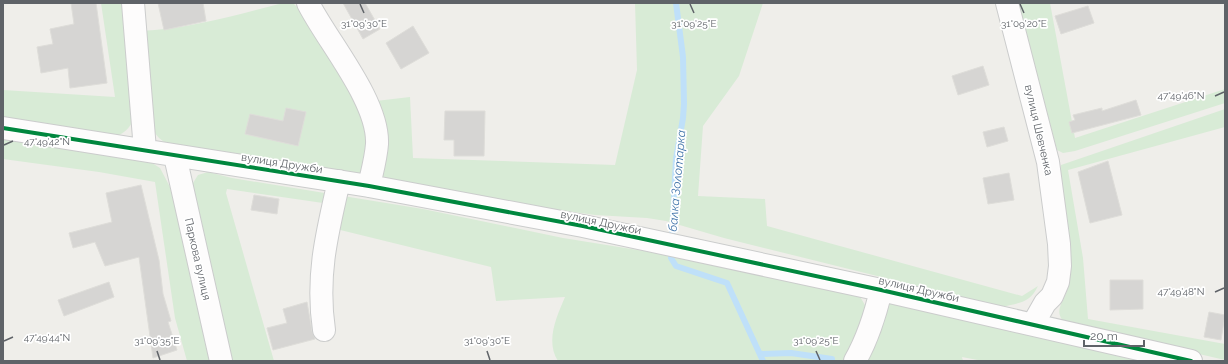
<svg xmlns="http://www.w3.org/2000/svg" width="1228" height="364" font-family="Raleway,sans-serif">
  <style>
    .green { fill: #d8ebd6 }
    .lines { fill: none; stroke-linecap: round; stroke-linejoin: round }
    .stream { stroke: #bfe0f9; stroke-width: 6 }
    .building { fill: #d6d5d3; stroke: #deddd9 }
    .minor-casing { stroke: #cbcccc; stroke-width: 24 }
    .minor { stroke: #fdfcfc; stroke-width: 22 }
    .cycleway-casing { stroke: #fff; stroke-width: 6 }
    .cycleway { stroke: #00873e; stroke-width: 4 }
    .ticks { fill: none; stroke: #5f6368; stroke-width: 1.5 }
    .labels { text-anchor: middle; stroke-width: 3.5; stroke-linejoin: round; paint-order: stroke }
    .street-label { font-size: 11px; fill: #5f6368; stroke: #fff }
    .water-label { font-size: 12px; font-style: italic; fill: #4174aa; stroke: #fff }
    .ticks-label { font-size: 10px; text-anchor: middle; fill: #5f6368; stroke: #fff; stroke-width: 3.5; stroke-linejoin: round; paint-order: stroke }
  </style>
  <rect width="100%" height="100%" fill="#efeeea"/>
  <!-- green -->
  <path class="green" d="M 101,3 L 124,3 L 136,114 C 131,126 127,132 115,137 L 3,120 L 3,90 L 115,97 Z
    M 283,3 L 293,3 L 306,16 L 376,101 L 410,97 L 413,158 L 615,165 L 637,70 L 635,3 L 763,3 L 739,76 L 703,126 L 698,196 L 765,199 L 767,226 L 1022,296 L 1038,286 C 1030,303 1019,303 1002,307 L 724,238 L 666,221 L 647,218 L 595,215 L 511,203 L 168,145 L 159,138 L 149,126 L 140,31 C 189,29 236,15 283,3 Z
    M 1018,3 L 1050,3 L 1075,138 L 1225,89 L 1225,103 L 1075,151 L 1063,153 L 1057,150 Z
    M 1225,109 L 1225,127 L 1068,170 L 1083,258 L 1088,319 L 1225,344 L 1225,360 L 1065,323 C 1051,309 1067,301 1068,284 C 1071,244 1060,205 1061,165 Z
    M 3,137 L 149,161 L 160,168 L 170,187 L 214,361 L 187,361 L 175,318 L 155,182 L 99,172 L 3,159 Z
    M 208,172 L 232,178 L 423,209 L 563,238 L 669,255 L 858,293 L 866,307 L 850,361 L 558,361 C 545,341 557,316 565,297 L 496,301 L 491,267 L 320,225 L 323,203 L 227,189 L 226,193 L 274,361 L 232,361 L 193,202 L 193,183 L 198,175 Z
    M 903,303 L 1025,334 L 1139,361 L 983,361 L 962,357 L 963,361 L 862,361 L 889,304 Z"/>
  <g class="lines">
    <!-- stream -->
    <path class="stream" d="M 676,3 L 683,57 L 684,104 L 683,118 L 676,159 L 671,258 L 676,266 L 727,283 L 763,361
      M 760,354 L 791,353 L 832,359"/>
  </g>
  <!-- building -->
  <path class="building" d="M 71,3 L 96,3 L 107,83 L 70,88 L 68,68 L 41,73 L 37,47 L 53,44 L 50,29 L 74,24 Z
    M 158,3 L 203,3 L 206,21 L 164,30 Z
    M 343,3 L 365,3 L 380,29 L 363,39 Z
    M 1088,6 L 1094,23 L 1061,34 L 1055,16 Z
    M 413,26 L 429,53 L 401,69 L 386,43 Z
    M 983,66 L 989,85 L 958,95 L 952,76 Z
    M 1136,100 L 1141,115 L 1072,133 L 1069,122 L 1075,120 L 1073,115 L 1102,108 L 1102,111 Z
    M 286,108 L 306,112 L 298,146 L 245,134 L 250,114 L 283,121 Z
    M 445,111 L 485,111 L 484,156 L 454,156 L 454,140 L 444,140 Z
    M 1004,127 L 1008,141 L 987,147 L 983,132 Z
    M 1108,161 L 1122,215 L 1090,223 L 1078,172 Z
    M 1009,173 L 1014,200 L 988,204 L 983,178 Z
    M 141,185 L 159,260 L 163,294 L 171,321 L 168,322 L 177,350 L 153,358 L 139,257 L 105,266 L 95,242 L 73,248 L 69,233 L 112,222 L 106,193 Z
    M 254,195 L 279,199 L 277,214 L 251,210 Z
    M 1110,280 L 1143,280 L 1143,309 L 1110,310 Z
    M 109,282 L 114,297 L 64,316 L 58,300 Z
    M 307,302 L 312,331 L 315,339 L 273,350 L 267,328 L 287,323 L 283,309 Z
    M 1209,312 L 1225,315 L 1221,340 L 1204,337 Z"/>
  <g class="lines">
    <defs>
      <path id="minor" d="M 133,3 L 145,150
        M 308,3 C 327,41 379,101 377,144 C 376,158 372,172 369,186
        M 1007,3 L 1048,162 L 1059,244 L 1060,266 L 1058,282 L 1052,296 L 1045,303 L 1033,324
        M 3,128 L 369,186 L 583,226 L 881,290 L 1191,361
        M 175,156 L 221,361
        M 324,330 C 316,276 327,233 339,181
        M 855,361 C 868,338 875,316 881,290"/>
    </defs>
    <!-- minor casing -->
    <use href="#minor" class="minor-casing"/>
    <!-- minor -->
    <use href="#minor" class="minor"/>
    <defs>
      <path id="cycleway" d="M 3,128 L 369,186 L 583,226 L 881,290 L 1191,361"/>
    </defs>
    <!-- cycleway casing -->
    <use href="#cycleway" class="cycleway-casing"/>
    <!-- cycleway -->
    <use href="#cycleway" class="cycleway"/>
  </g>
  <!-- ticks -->
  <path class="ticks" d="M 360,4 L 364,13M 690,4 L 694,13M 1020,4 L 1024,13M 1215,96 L 1224,92M 4,145 L 13,141M 1215,292 L 1224,288M 4,341 L 13,337M 157,351 L 160,360M 487,351 L 490,360M 816,351 L 820,360"/>
  <g class="labels">
    <!-- street labels -->
    <g class="street-label">
      <text transform="translate(1039 130) rotate(77)" y="4">вулиця Шевченка</text>
      <text transform="translate(282 163) rotate(9)" y="4">вулиця Дружби</text>
      <text transform="translate(601 222) rotate(12)" y="4">вулиця Дружби</text>
      <text transform="translate(198 259) rotate(77)" y="4">Паркова вулиця</text>
      <text transform="translate(919 289) rotate(13)" y="4">вулиця Дружби</text>
    </g>
    <!-- water labels -->
    <g class="water-label">
      <text transform="translate(677 181) rotate(-85)" y="4">балка Золотарка</text>
    </g>
  </g>
  <g class="ticks-label">
    <text x="1024" y="27">31°09'20"E</text>
    <text x="364" y="27">31°09'30"E</text>
    <text x="694" y="27">31°09'25"E</text>
    <text x="1181" y="99">47°49'46"N</text>
    <text x="47" y="145">47°49'42"N</text>
    <text x="1181" y="295">47°49'48"N</text>
    <text x="47" y="341">47°49'44"N</text>
    <text x="157" y="344">31°09'35"E</text>
    <text x="487" y="344">31°09'30"E</text>
    <text x="816" y="344">31°09'25"E</text>
  </g>
  <!-- border -->
  <rect width="1228" height="364" fill="none" stroke="#5f6368" stroke-width="8"/>
  <!-- scale -->
  <path d="M1084 340v6h60v-6" fill="none" stroke="#5f6368" stroke-width="2"/>
  <text x="1090" y="340" font-size="12" fill="#5f6368" stroke="#ffffff" stroke-width="3" paint-order="stroke">20 m</text>
</svg>
